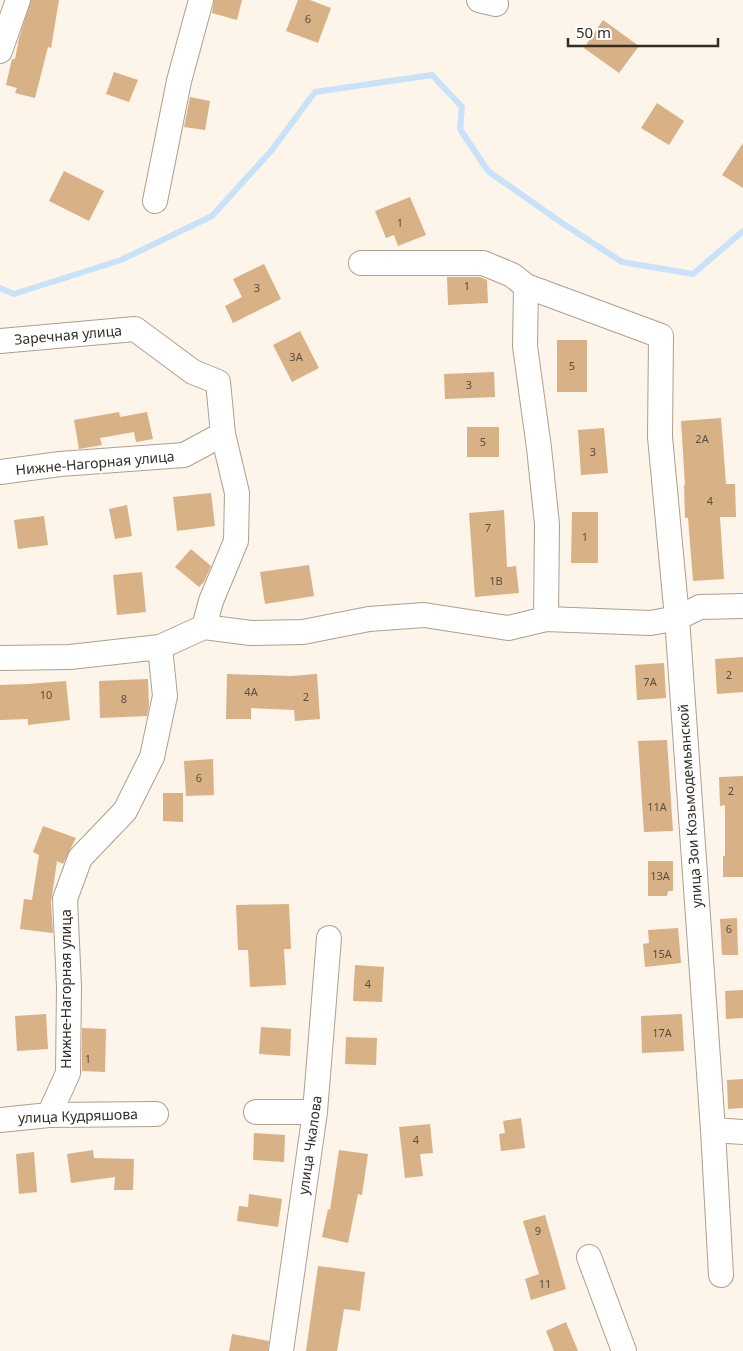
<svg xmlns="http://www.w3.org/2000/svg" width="743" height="1351" font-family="'Noto Sans',sans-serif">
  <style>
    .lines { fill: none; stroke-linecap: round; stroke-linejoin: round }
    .stream { stroke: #c7e2f9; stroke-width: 6 }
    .building { fill: #d8b187 }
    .street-casing { stroke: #ae9f90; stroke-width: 26 }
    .street { stroke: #fff; stroke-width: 24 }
    .labels { text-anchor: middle; stroke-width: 5; stroke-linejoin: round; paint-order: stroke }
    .number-label { font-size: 11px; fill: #5c4e3f }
    .street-label { font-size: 14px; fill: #332d27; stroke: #fff }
  </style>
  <rect width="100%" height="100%" fill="#fdf4ea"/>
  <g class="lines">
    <!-- stream -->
    <path class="stream" d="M 0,288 L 14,294 L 121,260 L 212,216 L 271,151 L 315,92 L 432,75 L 462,107 L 460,129 L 488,171 L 562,223 L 622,262 L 693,274 L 743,231"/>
  </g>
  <!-- building -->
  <path class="building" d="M 31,0 L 59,0 L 51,48 L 48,47 L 35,98 L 15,93 L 17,88 L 6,85 L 12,59 L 15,59 L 19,38 Z
    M 214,0 L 242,0 L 237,20 L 212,13 Z
    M 298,0 L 310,0 L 331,8 L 318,43 L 286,31 Z
    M 603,20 L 639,46 L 619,73 L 584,48 Z
    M 114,72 L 138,80 L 129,102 L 106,94 Z
    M 190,97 L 210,101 L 205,130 L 184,127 Z
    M 657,103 L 684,121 L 669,145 L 641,128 Z
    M 743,143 L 743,188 L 722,175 Z
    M 64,171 L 104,191 L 89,221 L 49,201 Z
    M 410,197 L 426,235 L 398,246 L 394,235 L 386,238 L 375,211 Z
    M 264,264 L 281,299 L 233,323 L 225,306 L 242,297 L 233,279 Z
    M 447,277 L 480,277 L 487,280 L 488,303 L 448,305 Z
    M 300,331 L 319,368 L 292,382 L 273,345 Z
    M 557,340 L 587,340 L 587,392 L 557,392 Z
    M 494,372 L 495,397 L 445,399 L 444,374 Z
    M 119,412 L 120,417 L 147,412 L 153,439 L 136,442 L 134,432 L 100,438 L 102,445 L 79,449 L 74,420 Z
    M 721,418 L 726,484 L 735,484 L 736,517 L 720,517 L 724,579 L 693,581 L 688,518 L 685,518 L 684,485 L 685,485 L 681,421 Z
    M 467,427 L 499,427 L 499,457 L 467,457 Z
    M 604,428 L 608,473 L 581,475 L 578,430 Z
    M 211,493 L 215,526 L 177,531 L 173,497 Z
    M 127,505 L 132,536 L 115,539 L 109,509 Z
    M 504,510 L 507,567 L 516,566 L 519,593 L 475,597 L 469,513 Z
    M 572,512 L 598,512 L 598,563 L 571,563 Z
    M 44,516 L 48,545 L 18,549 L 14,520 Z
    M 191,549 L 211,566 L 204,582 L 199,587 L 175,567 Z
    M 309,565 L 314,596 L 265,604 L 260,572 Z
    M 142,572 L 146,612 L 117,615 L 113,575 Z
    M 743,657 L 743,692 L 717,694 L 715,659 Z
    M 664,663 L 666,698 L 637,700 L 635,665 Z
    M 227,674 L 291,676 L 317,674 L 320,719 L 295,721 L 294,710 L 251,708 L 251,719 L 226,719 Z
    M 148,679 L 149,706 L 147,716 L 100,718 L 99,681 Z
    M 66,681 L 70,720 L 28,725 L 28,719 L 0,720 L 0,685 L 28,684 Z
    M 667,740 L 673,831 L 644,832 L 638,741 Z
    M 213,759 L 214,795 L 186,796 L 184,761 Z
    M 743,776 L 743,877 L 723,877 L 723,856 L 725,856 L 725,805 L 720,806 L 719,777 Z
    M 163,793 L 183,793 L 183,822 L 163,821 Z
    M 43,826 L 76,838 L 63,864 L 57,861 L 51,902 L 53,933 L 20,929 L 24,899 L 32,900 L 39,855 L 33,852 Z
    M 648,861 L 673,861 L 673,891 L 668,891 L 667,896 L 648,896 Z
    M 289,904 L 291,949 L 284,949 L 286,985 L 250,987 L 248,950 L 238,950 L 236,905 Z
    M 737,918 L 738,955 L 722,955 L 720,919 Z
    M 678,928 L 681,963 L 645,967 L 643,944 L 649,943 L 648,930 Z
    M 355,965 L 384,967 L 382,1002 L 353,1001 Z
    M 743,990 L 743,1018 L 726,1019 L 725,991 Z
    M 46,1014 L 48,1049 L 17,1051 L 15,1016 Z
    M 682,1014 L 684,1051 L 642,1053 L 641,1016 Z
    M 261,1027 L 291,1029 L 290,1056 L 259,1054 Z
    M 82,1028 L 106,1029 L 105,1072 L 82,1071 Z
    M 346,1037 L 377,1038 L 376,1065 L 345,1064 Z
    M 743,1079 L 743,1108 L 728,1109 L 727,1080 Z
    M 521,1118 L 525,1148 L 501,1151 L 499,1134 L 505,1133 L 503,1121 Z
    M 430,1124 L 433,1153 L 420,1154 L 423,1176 L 405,1178 L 399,1127 Z
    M 254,1133 L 285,1135 L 284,1162 L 253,1160 Z
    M 93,1150 L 94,1158 L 134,1159 L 133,1190 L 114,1190 L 115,1177 L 71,1183 L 67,1154 Z
    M 339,1150 L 368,1154 L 362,1195 L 358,1194 L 348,1243 L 322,1237 L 328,1209 L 330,1210 Z
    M 34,1152 L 37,1192 L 19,1194 L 16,1154 Z
    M 249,1194 L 282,1199 L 278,1227 L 237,1221 L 239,1206 L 248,1207 Z
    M 545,1215 L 566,1289 L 531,1300 L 525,1279 L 539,1274 L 523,1221 Z
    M 318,1266 L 365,1272 L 360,1311 L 344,1309 L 337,1351 L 306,1351 Z
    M 566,1322 L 578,1351 L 554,1351 L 546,1331 Z
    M 232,1334 L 269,1341 L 268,1351 L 229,1351 Z"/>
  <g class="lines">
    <defs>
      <path id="street" d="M 479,0 L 496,4
        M 0,51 L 18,0
        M 155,201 L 179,81 L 201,0
        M 361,263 L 483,263 L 512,275 L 526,286 L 661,336 L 660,437 L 677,618 L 713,1130 L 721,1275
        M 526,286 L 525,346 L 539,448 L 547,524 L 546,619
        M 0,341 L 135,329 L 193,372 L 218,382 L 223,434 L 237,493 L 236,541 L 211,601 L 204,627
        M 0,472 L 60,464 L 184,455 L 223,434
        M 0,658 L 70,657 L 160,647 L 204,627 L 251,633 L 303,632 L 369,619 L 424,615 L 508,628 L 546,619 L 651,623 L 677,618 L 700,607 L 743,606
        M 256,1112 L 315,1112
        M 49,1115 L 68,1073 L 69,987 L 65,899 L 80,858 L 125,811 L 152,757 L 165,696 L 160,647
        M 0,1120 L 49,1115 L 156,1114
        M 713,1130 L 743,1132
        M 589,1257 L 624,1351
        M 281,1351 L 315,1112 L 329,938"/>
    </defs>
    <!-- street casing -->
    <use href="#street" class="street-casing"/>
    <!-- street -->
    <use href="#street" class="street"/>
  </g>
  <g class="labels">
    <!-- number labels -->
    <g class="number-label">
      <text x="308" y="23">6</text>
      <text x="400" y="227">1</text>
      <text x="467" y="290">1</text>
      <text x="257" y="292">3</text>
      <text x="296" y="361">3А</text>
      <text x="572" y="370">5</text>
      <text x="469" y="389">3</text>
      <text x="702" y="443">2А</text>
      <text x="483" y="446">5</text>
      <text x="593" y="456">3</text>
      <text x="710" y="505">4</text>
      <text x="488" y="532">7</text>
      <text x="585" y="541">1</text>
      <text x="496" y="585">1В</text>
      <text x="729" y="679">2</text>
      <text x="650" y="686">7А</text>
      <text x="251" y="696">4А</text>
      <text x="46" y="699">10</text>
      <text x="306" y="701">2</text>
      <text x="124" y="703">8</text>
      <text x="199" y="782">6</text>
      <text x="731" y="795">2</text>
      <text x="657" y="811">11А</text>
      <text x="660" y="880">13А</text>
      <text x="729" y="933">6</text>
      <text x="662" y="958">15А</text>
      <text x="368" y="988">4</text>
      <text x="662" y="1037">17А</text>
      <text x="88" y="1063">1</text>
      <text x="416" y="1144">4</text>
      <text x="538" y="1235">9</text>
      <text x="545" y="1288">11</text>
    </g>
    <!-- street labels -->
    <g class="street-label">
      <text transform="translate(68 335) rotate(-5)" y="5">Заречная улица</text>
      <text transform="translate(95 463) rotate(-5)" y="5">Нижне-Нагорная улица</text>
      <text transform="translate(690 806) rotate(-94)" y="5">улица Зои Козьмодемьянской</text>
      <text transform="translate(66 989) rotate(-90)" y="5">Нижне-Нагорная улица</text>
      <text transform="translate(78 1116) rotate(-2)" y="5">улица Кудряшова</text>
      <text transform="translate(310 1145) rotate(-82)" y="5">улица Чкалова</text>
    </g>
  </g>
  <!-- scale -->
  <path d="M568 38v8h150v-8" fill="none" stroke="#332d27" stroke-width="2.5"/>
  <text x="576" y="38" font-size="15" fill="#332d27" stroke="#ffffff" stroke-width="4" paint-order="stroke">50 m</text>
</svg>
